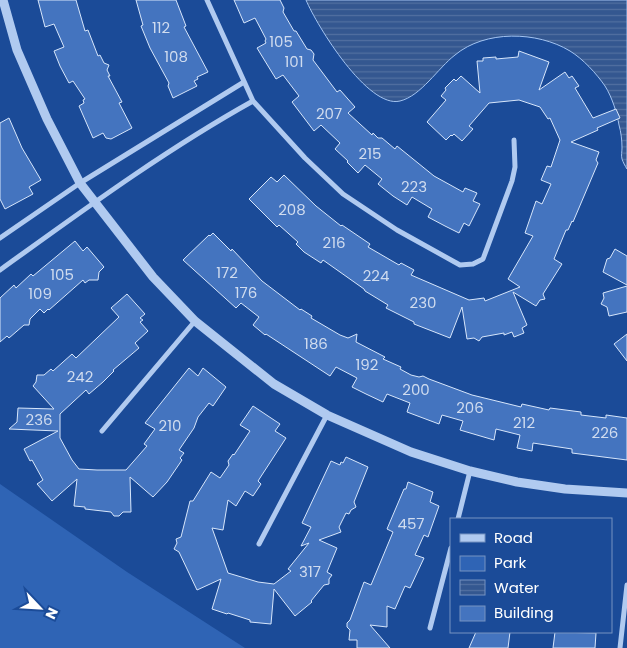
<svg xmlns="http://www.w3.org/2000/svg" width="627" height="648" font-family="Poppins,sans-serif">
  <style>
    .green { fill: #2f64b5 }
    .water { fill: url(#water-rules); stroke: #a3c4f2 }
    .building { fill: #4474bf; stroke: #d7e6fb }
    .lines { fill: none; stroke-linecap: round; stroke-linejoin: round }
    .minor { stroke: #b0caf0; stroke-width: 5 }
    .tertiary { stroke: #b0caf0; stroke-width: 9 }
    .labels { text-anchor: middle; stroke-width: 5; stroke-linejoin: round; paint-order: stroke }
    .number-label { font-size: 15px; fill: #d0dcef }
  </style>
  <defs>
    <pattern id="water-rules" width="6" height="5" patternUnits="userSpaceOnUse" patternTransform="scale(1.25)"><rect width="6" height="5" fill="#345790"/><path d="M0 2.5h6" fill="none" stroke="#5270a1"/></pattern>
  </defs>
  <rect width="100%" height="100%" fill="#1b4b98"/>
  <!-- green -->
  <path class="green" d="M 0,484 L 127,572 L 245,648 L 0,648 Z"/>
  <!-- water -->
  <path class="water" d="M 306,0 L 627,0 L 627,169 C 625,166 623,162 622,159 C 621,155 622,152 622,148 C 622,140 621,132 619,125 C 617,113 612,97 605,86 C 596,73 583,59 570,51 C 537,31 485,30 455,55 C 438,68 421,96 400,101 C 368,109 317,26 306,0 Z"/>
  <!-- building -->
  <path class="building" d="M 38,0 L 76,0 L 85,31 L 88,30 L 98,56 L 100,55 L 104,63 L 109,65 L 107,70 L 110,76 L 108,76 L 122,102 L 119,103 L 132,128 L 111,139 L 106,138 L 103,133 L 93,138 L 79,106 L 84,103 L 83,100 L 85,99 L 73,81 L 69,83 L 60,66 L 54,51 L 64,47 L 54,24 L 45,27 Z
    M 136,0 L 176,0 L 186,26 L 184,27 L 208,72 L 197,77 L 198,79 L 194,81 L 197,86 L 173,98 L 168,86 L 169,83 L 150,48 L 141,26 L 143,25 Z
    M 234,0 L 280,0 L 284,8 L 283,12 L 294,31 L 296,31 L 307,49 L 311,50 L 314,54 L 313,60 L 337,92 L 340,90 L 355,107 L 348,113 L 372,135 L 373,133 L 378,138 L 382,138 L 395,149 L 397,146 L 434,176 L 463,192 L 465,188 L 477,193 L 473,201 L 480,204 L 469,226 L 464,223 L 459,233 L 445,226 L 428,217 L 432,209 L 412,197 L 407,205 L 393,196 L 378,184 L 382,179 L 365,165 L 358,173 L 347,162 L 348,161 L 335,149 L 340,143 L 321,125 L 314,131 L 292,102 L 299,96 L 283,75 L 276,79 L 257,48 L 266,43 L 265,41 L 266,39 L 255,18 L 244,23 Z
    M 519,51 L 549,62 L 539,90 L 565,72 L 569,78 L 572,76 L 579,86 L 575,88 L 593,118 L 616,109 L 620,118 L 597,128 L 598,130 L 571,142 L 599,152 L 596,160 L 598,163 L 573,222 L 572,221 L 568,230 L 566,230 L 554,259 L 562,264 L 543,294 L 545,299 L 540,300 L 536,306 L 513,292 L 527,325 L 522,328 L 524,333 L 514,337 L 512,332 L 504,335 L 504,333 L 482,337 L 479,341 L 474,338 L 467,339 L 462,307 L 450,338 L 414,324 L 414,322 L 386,308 L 388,305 L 365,291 L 364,289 L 323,260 L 321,263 L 304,252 L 296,244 L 298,242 L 279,225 L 277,227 L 249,199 L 271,177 L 277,182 L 284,175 L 316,206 L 341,226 L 342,225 L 370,244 L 368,247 L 399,265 L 401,263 L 414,270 L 411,275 L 469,300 L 484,298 L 485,301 L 520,287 L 508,279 L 533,236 L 525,233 L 536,201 L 542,204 L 551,184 L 541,180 L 547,166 L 551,167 L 560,140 L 550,118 L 548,119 L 540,107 L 519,100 L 489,103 L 469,126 L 473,129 L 462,141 L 454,134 L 452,136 L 451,135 L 446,140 L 427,122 L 446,100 L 441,96 L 446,90 L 445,88 L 454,79 L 456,81 L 461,76 L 480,93 L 477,61 L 483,61 L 483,58 L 496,57 L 496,59 L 518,57 Z
    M 9,118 L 22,148 L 41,180 L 29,187 L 33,194 L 5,209 L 0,199 L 0,123 Z
    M 213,233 L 231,251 L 232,249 L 262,281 L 300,310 L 301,309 L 312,316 L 311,318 L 340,335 L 348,338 L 357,334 L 356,342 L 385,357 L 383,359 L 401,367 L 400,369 L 411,375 L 419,377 L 423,376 L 429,379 L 472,395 L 521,407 L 522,404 L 549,410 L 550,408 L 581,412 L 581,415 L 606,418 L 606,415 L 627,418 L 627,460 L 572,453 L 572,449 L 533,443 L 532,451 L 517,448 L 520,435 L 496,429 L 494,440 L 460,430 L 463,421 L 442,415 L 439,424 L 407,412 L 410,403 L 387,394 L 383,402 L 366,394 L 352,387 L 357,378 L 336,367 L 330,376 L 266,334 L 265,335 L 253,325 L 259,317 L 241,303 L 236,308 L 183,260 L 209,235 L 210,236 Z
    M 75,241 L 83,251 L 87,247 L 104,267 L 99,272 L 98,280 L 89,280 L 85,283 L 83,280 L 49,310 L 48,309 L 44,313 L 40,309 L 30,319 L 29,325 L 24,325 L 9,338 L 7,336 L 0,342 L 0,298 L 14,285 L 16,288 L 31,274 L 33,276 Z
    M 615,249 L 627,256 L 627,285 L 603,272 L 607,259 L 610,258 Z
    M 627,286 L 627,312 L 609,316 L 607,307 L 601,304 L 604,298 L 603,293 Z
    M 127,294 L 145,314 L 140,318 L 143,320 L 140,322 L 148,331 L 135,343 L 139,348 L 113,370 L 114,371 L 103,382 L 89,394 L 86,390 L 60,414 L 60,438 L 72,460 L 79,469 L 97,470 L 126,470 L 147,446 L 144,444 L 155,429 L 145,423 L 189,368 L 198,376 L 203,368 L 226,387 L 213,406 L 209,403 L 198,417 L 194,428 L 179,450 L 184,453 L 180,458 L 182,460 L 167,482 L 153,497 L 130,477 L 131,512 L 123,512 L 119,516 L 114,516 L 111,512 L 85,509 L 85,507 L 74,506 L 77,479 L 52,501 L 37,484 L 43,480 L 32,460 L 30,461 L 24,449 L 58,431 L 9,429 L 17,422 L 18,408 L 54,409 L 33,386 L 36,382 L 37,375 L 44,375 L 51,369 L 53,371 L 72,354 L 76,358 L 119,317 L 111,308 Z
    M 627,334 L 627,361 L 614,344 Z
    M 253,406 L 280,424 L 275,431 L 286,438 L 258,481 L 261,484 L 253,496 L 245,491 L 236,506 L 228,500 L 223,530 L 212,528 L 228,573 L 258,582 L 274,584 L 291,571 L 288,569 L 309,543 L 301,546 L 311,527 L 302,523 L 331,461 L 340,465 L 341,462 L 343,463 L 346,457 L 368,467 L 354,502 L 356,507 L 351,510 L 349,514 L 346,513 L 339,527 L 341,532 L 319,540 L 337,548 L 327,572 L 332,575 L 329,579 L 329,584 L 324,585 L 311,601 L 312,602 L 295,616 L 274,589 L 271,624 L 250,622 L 250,620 L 228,613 L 227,614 L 212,609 L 221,579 L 197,590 L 179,552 L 174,549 L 177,543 L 176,539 L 181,537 L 190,501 L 193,501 L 211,472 L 220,478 L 229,465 L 228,461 L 233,454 L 234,455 L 250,431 L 240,425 Z
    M 408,482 L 433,492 L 430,502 L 439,506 L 428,537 L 424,535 L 415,555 L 424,558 L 410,588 L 405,586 L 395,609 L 387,606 L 387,627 L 370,625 L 390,648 L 357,648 L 357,640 L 349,640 L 350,630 L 347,627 L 347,623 L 350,620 L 364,582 L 371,585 L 393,532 L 387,529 L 404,489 L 406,489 Z
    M 476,632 L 510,632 L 508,648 L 469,648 Z
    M 555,632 L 596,633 L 595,648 L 553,648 Z"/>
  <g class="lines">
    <!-- minor -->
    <path class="minor" d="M 207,0 L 253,101 L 305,158 L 343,194 L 397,230 L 460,265 L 473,264 L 483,259 L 512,181 L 515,167 L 514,140
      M 0,238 L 80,183 L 244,82
      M 0,270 C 82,211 165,150 253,101
      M 102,431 L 195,321
      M 458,519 L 470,471
      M 259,544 L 327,415
      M 430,628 L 451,548
      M 620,648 L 627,585"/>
    <!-- tertiary -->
    <path class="tertiary" d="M 3,0 L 17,50 L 47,119 L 80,183 L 153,277 L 195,321 L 274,384 L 327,415 L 411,452 L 470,471 L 517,482 L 565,489 L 627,493"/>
  </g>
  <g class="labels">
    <!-- number labels -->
    <g class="number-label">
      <text x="161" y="33">112</text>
      <text x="281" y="47">105</text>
      <text x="176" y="62">108</text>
      <text x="294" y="67">101</text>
      <text x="329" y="119">207</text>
      <text x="370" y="159">215</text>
      <text x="414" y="192">223</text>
      <text x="292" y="215">208</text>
      <text x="334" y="248">216</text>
      <text x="227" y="278">172</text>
      <text x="62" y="280">105</text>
      <text x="376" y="281">224</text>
      <text x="246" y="298">176</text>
      <text x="40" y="299">109</text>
      <text x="423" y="308">230</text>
      <text x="316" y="349">186</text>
      <text x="367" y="370">192</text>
      <text x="80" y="382">242</text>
      <text x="416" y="395">200</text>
      <text x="470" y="413">206</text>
      <text x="39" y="425">236</text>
      <text x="524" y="428">212</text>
      <text x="170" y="431">210</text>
      <text x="605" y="438">226</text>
      <text x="411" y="529">457</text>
      <text x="310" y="577">317</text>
    </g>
  </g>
  <!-- legend -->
  <rect x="450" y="518" width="162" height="115" fill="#1b4b98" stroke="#7693c1"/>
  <rect x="460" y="534" width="25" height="8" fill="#b0caf0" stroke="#7693c1"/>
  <text x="494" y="543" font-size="15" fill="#ffffff">Road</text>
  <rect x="460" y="556" width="25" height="15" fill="#2f64b5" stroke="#7693c1"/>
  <text x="494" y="568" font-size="15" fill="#ffffff">Park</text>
  <rect x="460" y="580" width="25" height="15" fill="url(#water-rules)" stroke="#7693c1"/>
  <text x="494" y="593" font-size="15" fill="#ffffff">Water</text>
  <rect x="460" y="606" width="25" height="15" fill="#4474bf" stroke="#7693c1"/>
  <text x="494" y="618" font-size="15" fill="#ffffff">Building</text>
  <!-- north arrow -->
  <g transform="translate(40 608) rotate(115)" stroke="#1b4b98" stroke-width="4" paint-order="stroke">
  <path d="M0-4L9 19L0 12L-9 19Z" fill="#ffffff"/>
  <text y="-8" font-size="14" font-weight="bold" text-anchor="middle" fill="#ffffff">N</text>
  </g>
</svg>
